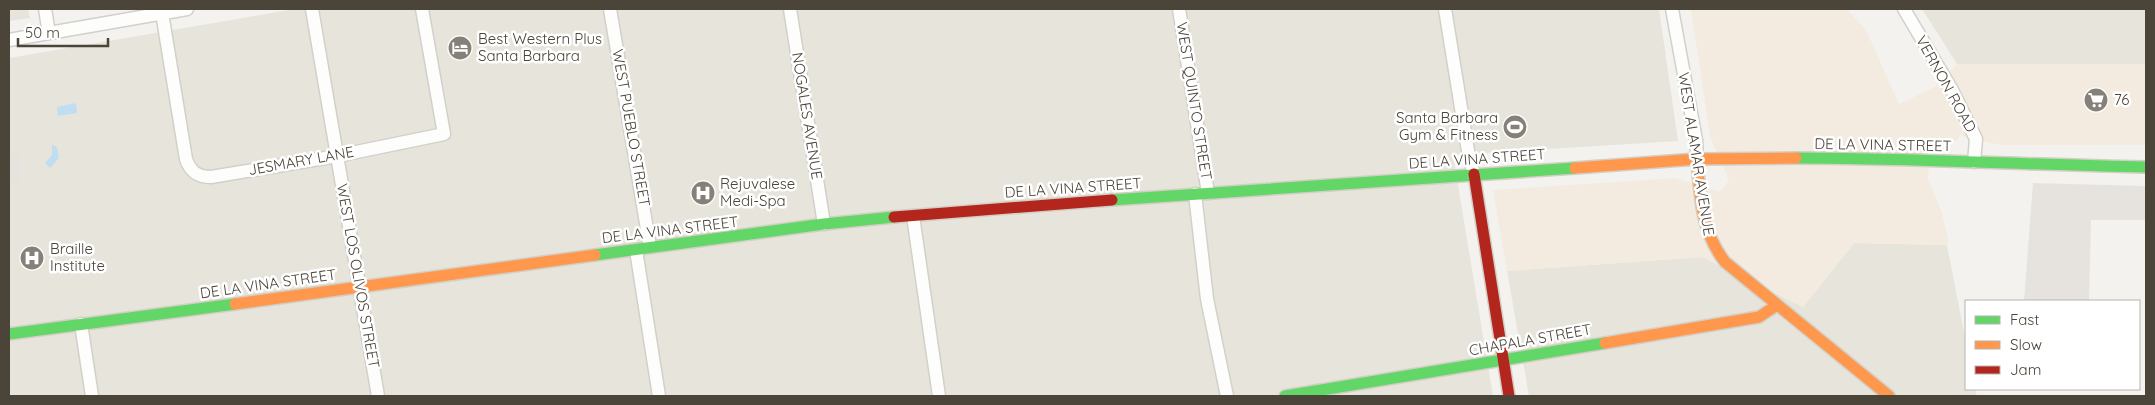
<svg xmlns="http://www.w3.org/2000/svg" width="2155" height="405" font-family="Quicksand,sans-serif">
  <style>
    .residential { fill: #e7e4dc }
    .commercial { fill: #f3ebdf }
    .parking { fill: #e6e3df }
    .water { fill: #c0ddf1 }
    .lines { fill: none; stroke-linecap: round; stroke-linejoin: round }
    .street-casing { stroke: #d2d0cb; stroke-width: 15 }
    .fast-casing { stroke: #d3cfc5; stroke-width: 14 }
    .slow-casing { stroke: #d3cfc5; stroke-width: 14 }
    .jam-casing { stroke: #d3cfc5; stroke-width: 14 }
    .street { stroke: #fdfdfc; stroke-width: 12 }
    .fast { stroke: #63d668; stroke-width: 11 }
    .slow { stroke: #ff974d; stroke-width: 11 }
    .jam { stroke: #b3261e; stroke-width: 11 }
    .labels { text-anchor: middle; stroke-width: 5; stroke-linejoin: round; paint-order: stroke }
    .poi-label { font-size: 15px; fill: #4b4439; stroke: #fff; text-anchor: start }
    .street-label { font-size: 15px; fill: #4b4439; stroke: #fff }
  </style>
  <rect width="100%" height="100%" fill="#f4f2ee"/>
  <!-- residential -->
  <path class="residential" d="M 9,9 L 28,9 L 30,18 L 9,21 Z
    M 295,9 L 1659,9 L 1678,141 L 1453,155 L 1493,396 L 9,396 L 9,58 Z
    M 1922,9 L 2146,9 L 2146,64 L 1957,64 Z
    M 1854,243 L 1947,245 L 1966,343 L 1966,389 L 1975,389 L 1977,396 L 1529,396 L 1507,271 L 1702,257 L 1803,307 Z"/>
  <!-- commercial -->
  <path class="commercial" d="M 1691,9 L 1847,9 L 1866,30 L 1899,104 L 1936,86 L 1957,64 L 2146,64 L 2146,145 L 2000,145 L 1960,135 L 1957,141 L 1930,140 L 1928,179 L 1942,213 L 1949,243 L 1947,245 L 1854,243 L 1803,307 L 1702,257 L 1507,271 L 1493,190 L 1675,178 L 1720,192 L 1729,180 L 1710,137 Z"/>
  <!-- parking -->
  <path class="parking" d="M 18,152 L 22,183 L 9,185 L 9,154 Z
    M 2033,183 L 2146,186 L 2146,220 L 2091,220 L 2089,301 L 2024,301 Z"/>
  <!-- water -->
  <path class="water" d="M 76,103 L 77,113 L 58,116 L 57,107 Z
    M 52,145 L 57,147 L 59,158 L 50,168 L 45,163 L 52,155 Z"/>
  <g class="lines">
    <defs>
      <path id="street" d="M 45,9 L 49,33
        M 312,9 L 378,396
        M 610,9 L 650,247
        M 790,9 L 824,224
        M 1179,9 L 1208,193
        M 1445,9 L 1469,157 L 1474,174
        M 1672,9 L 1696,140 L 1697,159
        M 1904,9 L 1952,90 L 1976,139 L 1974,162
        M 162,13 L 186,159 C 190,171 197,177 211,177 L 337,156 L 444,134 L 422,9
        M 9,40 L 187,9
        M 1195,194 L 1207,299 L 1227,396
        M 913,216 L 939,396
        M 636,250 L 659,396
        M 81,324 L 92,396"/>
      <path id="fast" d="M 1796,158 C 1913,158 2029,165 2146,167
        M 1112,200 L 1575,168
        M 595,255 L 824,224 L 894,217
        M 9,334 L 235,304
        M 1285,396 L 1605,343"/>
      <path id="slow" d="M 1697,159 C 1700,196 1701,231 1725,262 L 1889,396
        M 1575,168 L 1697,159 L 1796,158
        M 235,304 L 595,255
        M 1605,343 L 1759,317 L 1777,305"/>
      <path id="jam" d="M 1474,174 L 1509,396
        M 894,217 L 1112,200"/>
    </defs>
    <!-- street casing -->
    <use href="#street" class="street-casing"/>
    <!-- fast casing -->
    <use href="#fast" class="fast-casing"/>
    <!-- slow casing -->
    <use href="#slow" class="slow-casing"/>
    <!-- jam casing -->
    <use href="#jam" class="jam-casing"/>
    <!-- street -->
    <use href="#street" class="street"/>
    <!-- fast -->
    <use href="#fast" class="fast"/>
    <!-- slow -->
    <use href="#slow" class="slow"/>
    <!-- jam -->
    <use href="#jam" class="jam"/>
  </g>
  <!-- icons -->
  <defs>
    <symbol id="hotel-disc" viewBox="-11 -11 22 22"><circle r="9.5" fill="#868178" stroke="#fff"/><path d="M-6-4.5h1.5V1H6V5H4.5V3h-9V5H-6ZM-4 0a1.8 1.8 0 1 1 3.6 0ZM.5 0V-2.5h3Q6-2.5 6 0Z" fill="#fff"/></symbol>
    <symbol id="supermarket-disc" viewBox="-11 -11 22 22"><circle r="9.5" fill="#868178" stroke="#fff"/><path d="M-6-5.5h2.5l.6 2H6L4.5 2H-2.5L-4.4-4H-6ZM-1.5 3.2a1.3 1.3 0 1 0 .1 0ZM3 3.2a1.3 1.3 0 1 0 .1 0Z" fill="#fff"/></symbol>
    <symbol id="stadium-disc" viewBox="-11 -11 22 22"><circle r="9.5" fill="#868178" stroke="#fff"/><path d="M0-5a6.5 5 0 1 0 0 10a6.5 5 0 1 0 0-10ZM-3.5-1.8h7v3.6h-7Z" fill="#fff"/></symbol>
    <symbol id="hospital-disc" viewBox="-11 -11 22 22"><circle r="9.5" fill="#868178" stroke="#fff"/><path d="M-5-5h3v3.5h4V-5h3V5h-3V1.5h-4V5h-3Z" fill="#fff"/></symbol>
  </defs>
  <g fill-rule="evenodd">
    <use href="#hotel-disc" x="446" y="34" width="28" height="28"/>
    <use href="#supermarket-disc" x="2082" y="86" width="28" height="28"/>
    <use href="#stadium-disc" x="1501" y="113" width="28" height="28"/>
    <use href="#hospital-disc" x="689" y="179" width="28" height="28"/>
    <use href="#hospital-disc" x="18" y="244" width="28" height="28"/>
  </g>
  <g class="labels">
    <!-- poi labels -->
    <g class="poi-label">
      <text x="478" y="44">Best Western Plus<tspan x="478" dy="17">Santa Barbara</tspan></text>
      <text x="2114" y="105">76</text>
      <text x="1498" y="123" text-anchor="end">Santa Barbara<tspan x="1498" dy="17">Gym &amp; Fitness</tspan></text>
      <text x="720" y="189">Rejuvalese<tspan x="720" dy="17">Medi-Spa</tspan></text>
      <text x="50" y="254">Braille<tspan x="50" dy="17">Institute</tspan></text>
    </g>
    <!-- street labels -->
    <g class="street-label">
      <text transform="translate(1946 84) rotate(61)" y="5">VERNON ROAD</text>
      <text transform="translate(1194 101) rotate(81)" y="5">WEST QUINTO STREET</text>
      <text transform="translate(807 116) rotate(81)" y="5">NOGALES AVENUE</text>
      <text transform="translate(631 128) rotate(80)" y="5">WEST PUEBLO STREET</text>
      <text transform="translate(1883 145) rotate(1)" y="5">DE LA VINA STREET</text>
      <text transform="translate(1696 154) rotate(81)" y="5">WEST ALAMAR AVENUE</text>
      <text transform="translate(1477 159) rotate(-4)" y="5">DE LA VINA STREET</text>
      <text transform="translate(301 161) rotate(-10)" y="5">JESMARY LANE</text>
      <text transform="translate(1073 188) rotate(-4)" y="5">DE LA VINA STREET</text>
      <text transform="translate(670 230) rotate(-7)" y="5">DE LA VINA STREET</text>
      <text transform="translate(358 276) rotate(80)" y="5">WEST LOS OLIVOS STREET</text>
      <text transform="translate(268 284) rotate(-8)" y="5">DE LA VINA STREET</text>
      <text transform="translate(1530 340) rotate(-10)" y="5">CHAPALA STREET</text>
    </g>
  </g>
  <!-- border -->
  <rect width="2155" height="405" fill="none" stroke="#4b4439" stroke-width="20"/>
  <!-- legend -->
  <rect x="1965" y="300" width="175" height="90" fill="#ffffff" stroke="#b7b4b0"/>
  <rect x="1975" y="316" width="25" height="8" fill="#63d668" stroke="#b7b4b0"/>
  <text x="2010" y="325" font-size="15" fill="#4b4439">Fast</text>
  <rect x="1975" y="341" width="25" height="8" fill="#ff974d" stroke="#b7b4b0"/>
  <text x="2010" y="350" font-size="15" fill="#4b4439">Slow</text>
  <rect x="1975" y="366" width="25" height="8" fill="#b3261e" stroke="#b7b4b0"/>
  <text x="2010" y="375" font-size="15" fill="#4b4439">Jam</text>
  <!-- scale -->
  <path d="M18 38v8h90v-8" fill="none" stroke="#4b4439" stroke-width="2.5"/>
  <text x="25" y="38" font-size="15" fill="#4b4439" stroke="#ffffff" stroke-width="4" paint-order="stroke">50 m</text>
</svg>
